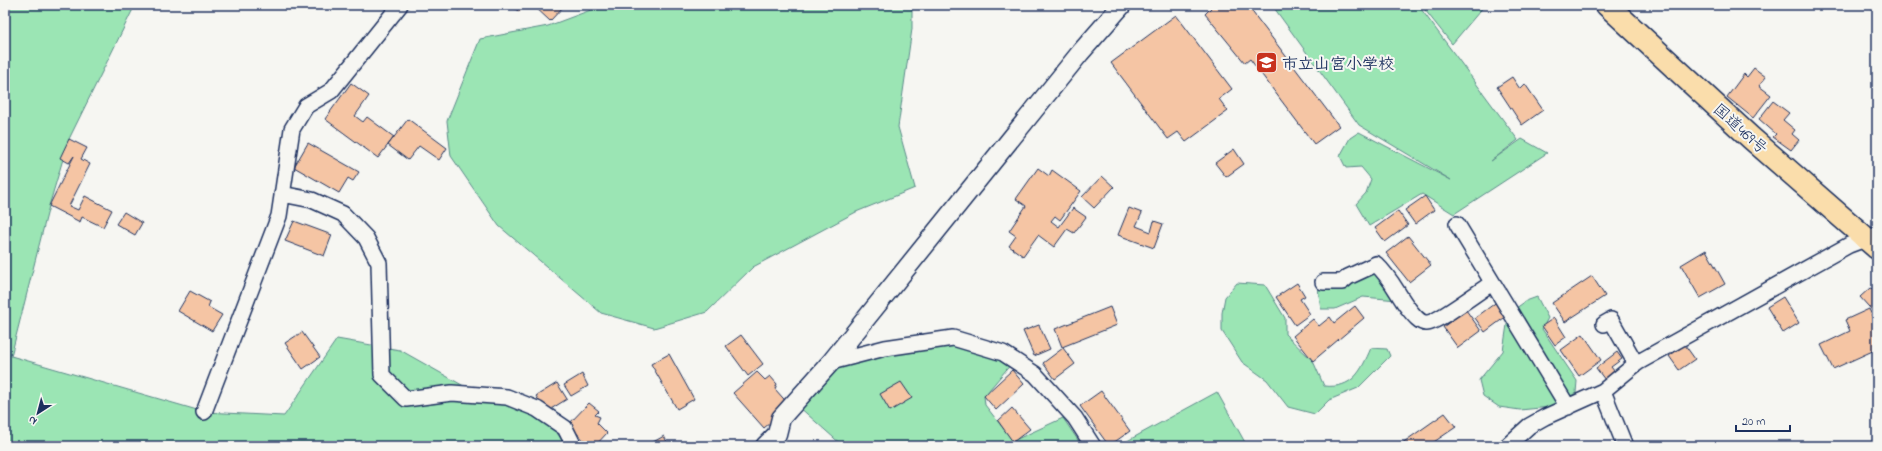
<svg xmlns="http://www.w3.org/2000/svg" width="1882" height="451" font-family="'Indie Flower','Klee One',sans-serif">
  <style>
    .green { fill: #9be5b4; stroke: #5b8a89 }
    .building { fill: #f5c5a4; stroke: #1b2f5e }
    .lines { fill: none; stroke-linecap: round; stroke-linejoin: round }
    .minor-casing { stroke: #1b2f5e; stroke-width: 18 }
    .tertiary-casing { stroke: #1b2f5e; stroke-width: 21 }
    .trunk-casing { stroke: #1b2f5e; stroke-width: 25 }
    .minor { stroke: #f6f6f2; stroke-width: 15 }
    .tertiary { stroke: #f6f6f2; stroke-width: 18 }
    .trunk { stroke: #faddab; stroke-width: 22 }
    .labels { text-anchor: middle; stroke-width: 4; stroke-linejoin: round; paint-order: stroke }
    .poi-label { font-size: 16px; font-weight: bold; fill: #1b2f5e; stroke: #f6f6f2; text-anchor: start }
    .street-label { font-size: 16px; fill: #1b2f5e; stroke: #f6f6f2 }
  </style>
  <rect width="100%" height="100%" fill="#f6f6f2"/>
  <filter id="ink" filterUnits="userSpaceOnUse"><feTurbulence type="fractalNoise" baseFrequency=".025" numOctaves="2"/><feDisplacementMap in="SourceGraphic" scale="8" xChannelSelector="R" yChannelSelector="G"/><feConvolveMatrix kernelMatrix="1 2 1 2 8 2 1 2 1" color-interpolation-filters="sRGB"/></filter>
  <g filter="url(#ink)">
    <!-- green -->
    <path class="green" d="M 5,5 L 135,5 L 69,139 L 49,206 L 11,356 L 204,412 L 284,416 L 337,339 L 400,350 L 485,398 L 546,419 L 567,446 L 5,446 Z
      M 604,5 L 912,5 L 912,29 L 898,127 L 915,188 L 856,212 L 753,267 L 707,312 L 654,328 L 601,313 L 499,226 L 451,156 L 447,121 L 480,39 L 548,26 Z
      M 1272,5 L 1418,5 L 1518,140 L 1491,161 L 1522,139 L 1547,153 L 1454,214 L 1422,194 L 1369,226 L 1356,204 L 1366,193 L 1371,179 L 1361,167 L 1346,168 L 1340,156 L 1350,138 L 1359,132 L 1451,180 L 1359,125 Z
      M 1421,5 L 1485,5 L 1452,44 Z
      M 1375,271 L 1398,300 L 1363,297 L 1335,309 L 1321,309 L 1318,288 Z
      M 1237,283 L 1265,285 L 1285,318 L 1285,334 L 1313,361 L 1324,386 C 1353,389 1361,371 1371,348 L 1387,349 L 1390,356 L 1358,388 L 1329,400 L 1315,414 L 1288,407 L 1267,380 L 1242,362 L 1222,331 L 1222,313 L 1225,297 Z
      M 1537,297 L 1548,318 L 1542,329 L 1577,381 L 1576,393 L 1550,407 L 1520,410 L 1499,407 L 1483,396 L 1479,380 L 1503,351 L 1508,318 L 1512,311 L 1526,301 Z
      M 953,338 L 1012,363 L 984,396 L 985,405 L 1013,441 L 1063,418 L 1082,446 L 843,446 L 798,406 L 831,362 Z
      M 1217,392 L 1247,446 L 1118,446 Z"/>
    <!-- building -->
    <path class="building" d="M 511,5 L 525,5 L 519,12 Z
      M 533,5 L 565,5 L 550,21 Z
      M 1208,5 L 1247,5 L 1339,126 L 1314,144 L 1250,59 L 1245,63 L 1205,14 L 1211,8 Z
      M 1176,15 L 1232,89 L 1219,99 L 1228,111 L 1186,142 L 1178,132 L 1168,139 L 1111,63 Z
      M 1754,68 L 1766,77 L 1759,86 L 1771,95 L 1753,118 L 1727,97 L 1744,74 L 1747,77 Z
      M 1512,77 L 1520,89 L 1525,84 L 1543,110 L 1522,125 L 1497,87 Z
      M 351,83 L 369,96 L 355,116 L 363,122 L 367,117 L 394,137 L 378,158 L 325,119 Z
      M 1773,101 L 1789,113 L 1783,120 L 1795,130 L 1792,134 L 1799,140 L 1791,150 L 1773,137 L 1776,134 L 1759,119 Z
      M 408,119 L 447,148 L 439,160 L 419,146 L 408,160 L 388,145 Z
      M 69,139 L 87,148 L 81,159 L 90,164 L 69,206 L 78,210 L 85,196 L 112,210 L 103,227 L 82,217 L 80,222 L 49,206 L 74,156 L 69,163 L 60,158 Z
      M 308,143 L 359,172 L 353,181 L 348,178 L 339,193 L 294,167 Z
      M 1234,149 L 1244,164 L 1226,177 L 1215,163 Z
      M 1038,168 L 1049,176 L 1052,170 L 1081,191 L 1060,220 L 1055,216 L 1051,221 L 1059,227 L 1073,208 L 1086,217 L 1074,233 L 1067,229 L 1054,247 L 1038,235 L 1023,256 L 1009,246 L 1016,236 L 1009,231 L 1026,206 L 1016,199 Z
      M 1102,176 L 1114,187 L 1094,208 L 1082,197 Z
      M 1425,196 L 1434,210 L 1415,224 L 1405,210 Z
      M 1129,208 L 1142,213 L 1136,226 L 1151,232 L 1154,221 L 1163,224 L 1154,248 L 1118,235 Z
      M 1398,211 L 1408,225 L 1385,242 L 1375,228 Z
      M 124,212 L 142,223 L 135,235 L 116,224 Z
      M 294,221 L 332,235 L 324,256 L 285,241 Z
      M 1408,236 L 1431,265 L 1409,282 L 1386,253 Z
      M 1706,250 L 1725,284 L 1700,298 L 1681,265 Z
      M 1592,276 L 1605,296 L 1565,322 L 1552,303 Z
      M 1297,283 L 1305,296 L 1300,299 L 1310,314 L 1295,325 L 1276,297 Z
      M 1870,288 L 1877,291 L 1877,316 L 1860,297 Z
      M 190,291 L 210,302 L 208,307 L 222,315 L 212,331 L 178,311 Z
      M 1783,297 L 1799,323 L 1783,333 L 1767,307 Z
      M 1498,301 L 1508,315 L 1485,332 L 1475,318 Z
      M 1355,306 L 1364,318 L 1313,361 L 1293,336 L 1313,319 L 1319,326 L 1330,317 L 1334,323 Z
      M 1110,307 L 1117,325 L 1062,347 L 1055,329 Z
      M 1869,309 L 1877,327 L 1877,349 L 1833,369 L 1821,345 L 1850,331 L 1845,320 Z
      M 1466,310 L 1481,331 L 1458,348 L 1443,327 Z
      M 1554,318 L 1566,337 L 1555,345 L 1542,326 Z
      M 1039,325 L 1050,349 L 1034,356 L 1023,331 Z
      M 302,332 L 320,357 L 303,369 L 285,343 Z
      M 1583,334 L 1601,360 L 1579,376 L 1561,350 Z
      M 741,335 L 763,364 L 748,376 L 726,346 Z
      M 1685,345 L 1695,359 L 1679,370 L 1669,356 Z
      M 1063,348 L 1075,364 L 1055,379 L 1043,363 Z
      M 1617,352 L 1622,359 L 1611,367 L 1615,372 L 1605,380 L 1596,368 Z
      M 669,354 L 694,399 L 677,409 L 651,364 Z
      M 1012,370 L 1024,384 L 996,410 L 984,396 Z
      M 757,372 L 765,380 L 770,376 L 777,384 L 775,389 L 790,406 L 764,428 L 733,393 Z
      M 582,374 L 588,386 L 571,396 L 564,385 Z
      M 901,382 L 912,398 L 890,411 L 880,394 Z
      M 557,383 L 567,399 L 546,412 L 536,396 Z
      M 1101,391 L 1130,431 L 1109,446 L 1080,406 Z
      M 589,403 L 599,411 L 595,415 L 600,417 L 597,423 L 607,433 L 595,446 L 590,446 L 568,425 Z
      M 1012,408 L 1030,429 L 1013,442 L 998,421 Z
      M 1445,413 L 1456,427 L 1428,446 L 1398,446 Z
      M 664,436 L 669,446 L 646,446 Z"/>
    <g class="lines">
      <defs>
        <path id="minor" d="M 282,194 L 312,200 L 343,214 L 366,238 L 379,263 L 382,375 L 406,399 L 452,393 L 507,397 L 537,409 L 565,428 L 574,446
          M 1457,224 L 1568,407
          M 1323,282 L 1342,282 L 1348,277 L 1376,264 C 1392,279 1396,292 1408,308 C 1412,313 1420,324 1427,323 C 1437,323 1481,290 1492,283
          M 1604,324 L 1611,320 L 1636,364
          M 831,362 L 885,348 L 953,338 L 1003,353 L 1035,374 L 1075,418 L 1093,446
          M 1603,391 L 1625,446
          M 204,412 L 279,216 L 292,129 L 306,106 L 331,91 L 400,5
          M 1507,446 L 1529,426 L 1545,417 L 1603,391 L 1637,363 L 1849,245 L 1873,236"/>
        <path id="tertiary" d="M 765,446 L 777,434 L 781,418 L 831,362 L 1080,53 L 1122,5"/>
        <path id="trunk" d="M 1607,5 L 1751,138 L 1877,248"/>
      </defs>
      <!-- minor casing -->
      <use href="#minor" class="minor-casing"/>
      <!-- tertiary casing -->
      <use href="#tertiary" class="tertiary-casing"/>
      <!-- trunk casing -->
      <use href="#trunk" class="trunk-casing"/>
      <!-- minor -->
      <use href="#minor" class="minor"/>
      <!-- tertiary -->
      <use href="#tertiary" class="tertiary"/>
      <!-- trunk -->
      <use href="#trunk" class="trunk"/>
    </g>
  </g>
  <!-- icons -->
  <defs>
    <symbol id="school-square" viewBox="-11 -11 22 22"><rect x="-9" y="-9" width="18" height="18" rx="4" fill="#c8321e" stroke="#f6f6f2"/><path d="M0-5L7-2L0 1L-7-2ZM-4 1L0 2.5L4 1V4Q0 6-4 4Z" fill="#fff"/></symbol>
  </defs>
  <g fill-rule="evenodd">
    <use href="#school-square" x="1254" y="50" width="25" height="25"/>
  </g>
  <g class="labels">
    <!-- poi labels -->
    <g class="poi-label">
      <text x="1282" y="69">市立山宮小学校</text>
    </g>
    <!-- street labels -->
    <g class="street-label">
      <text transform="translate(1741 128) rotate(42)" y="6">国道469号</text>
    </g>
  </g>
  <!-- margin -->
  <rect width="1882" height="451" fill="none" stroke="#f6f6f2" stroke-width="20"/>
  <rect x="10" y="10" width="1862" height="431" fill="none" stroke="#1b2f5e" stroke-width="1.5" filter="url(#ink)"/>
  <!-- north arrow -->
  <g transform="translate(38 413) rotate(216)" stroke="#f6f6f2" stroke-width="3" paint-order="stroke">
  <path d="M0-3L7 15L0 10L-7 15Z" fill="#1b2f5e"/>
  <text y="-6" font-size="11" font-weight="bold" text-anchor="middle" fill="#1b2f5e">N</text>
  </g>
  <!-- scale -->
  <path d="M1736 425v6h54v-6" fill="none" stroke="#1b2f5e" stroke-width="2"/>
  <text x="1742" y="425" font-size="12" fill="#1b2f5e" stroke="#f6f6f2" stroke-width="3" paint-order="stroke">20 m</text>
</svg>
